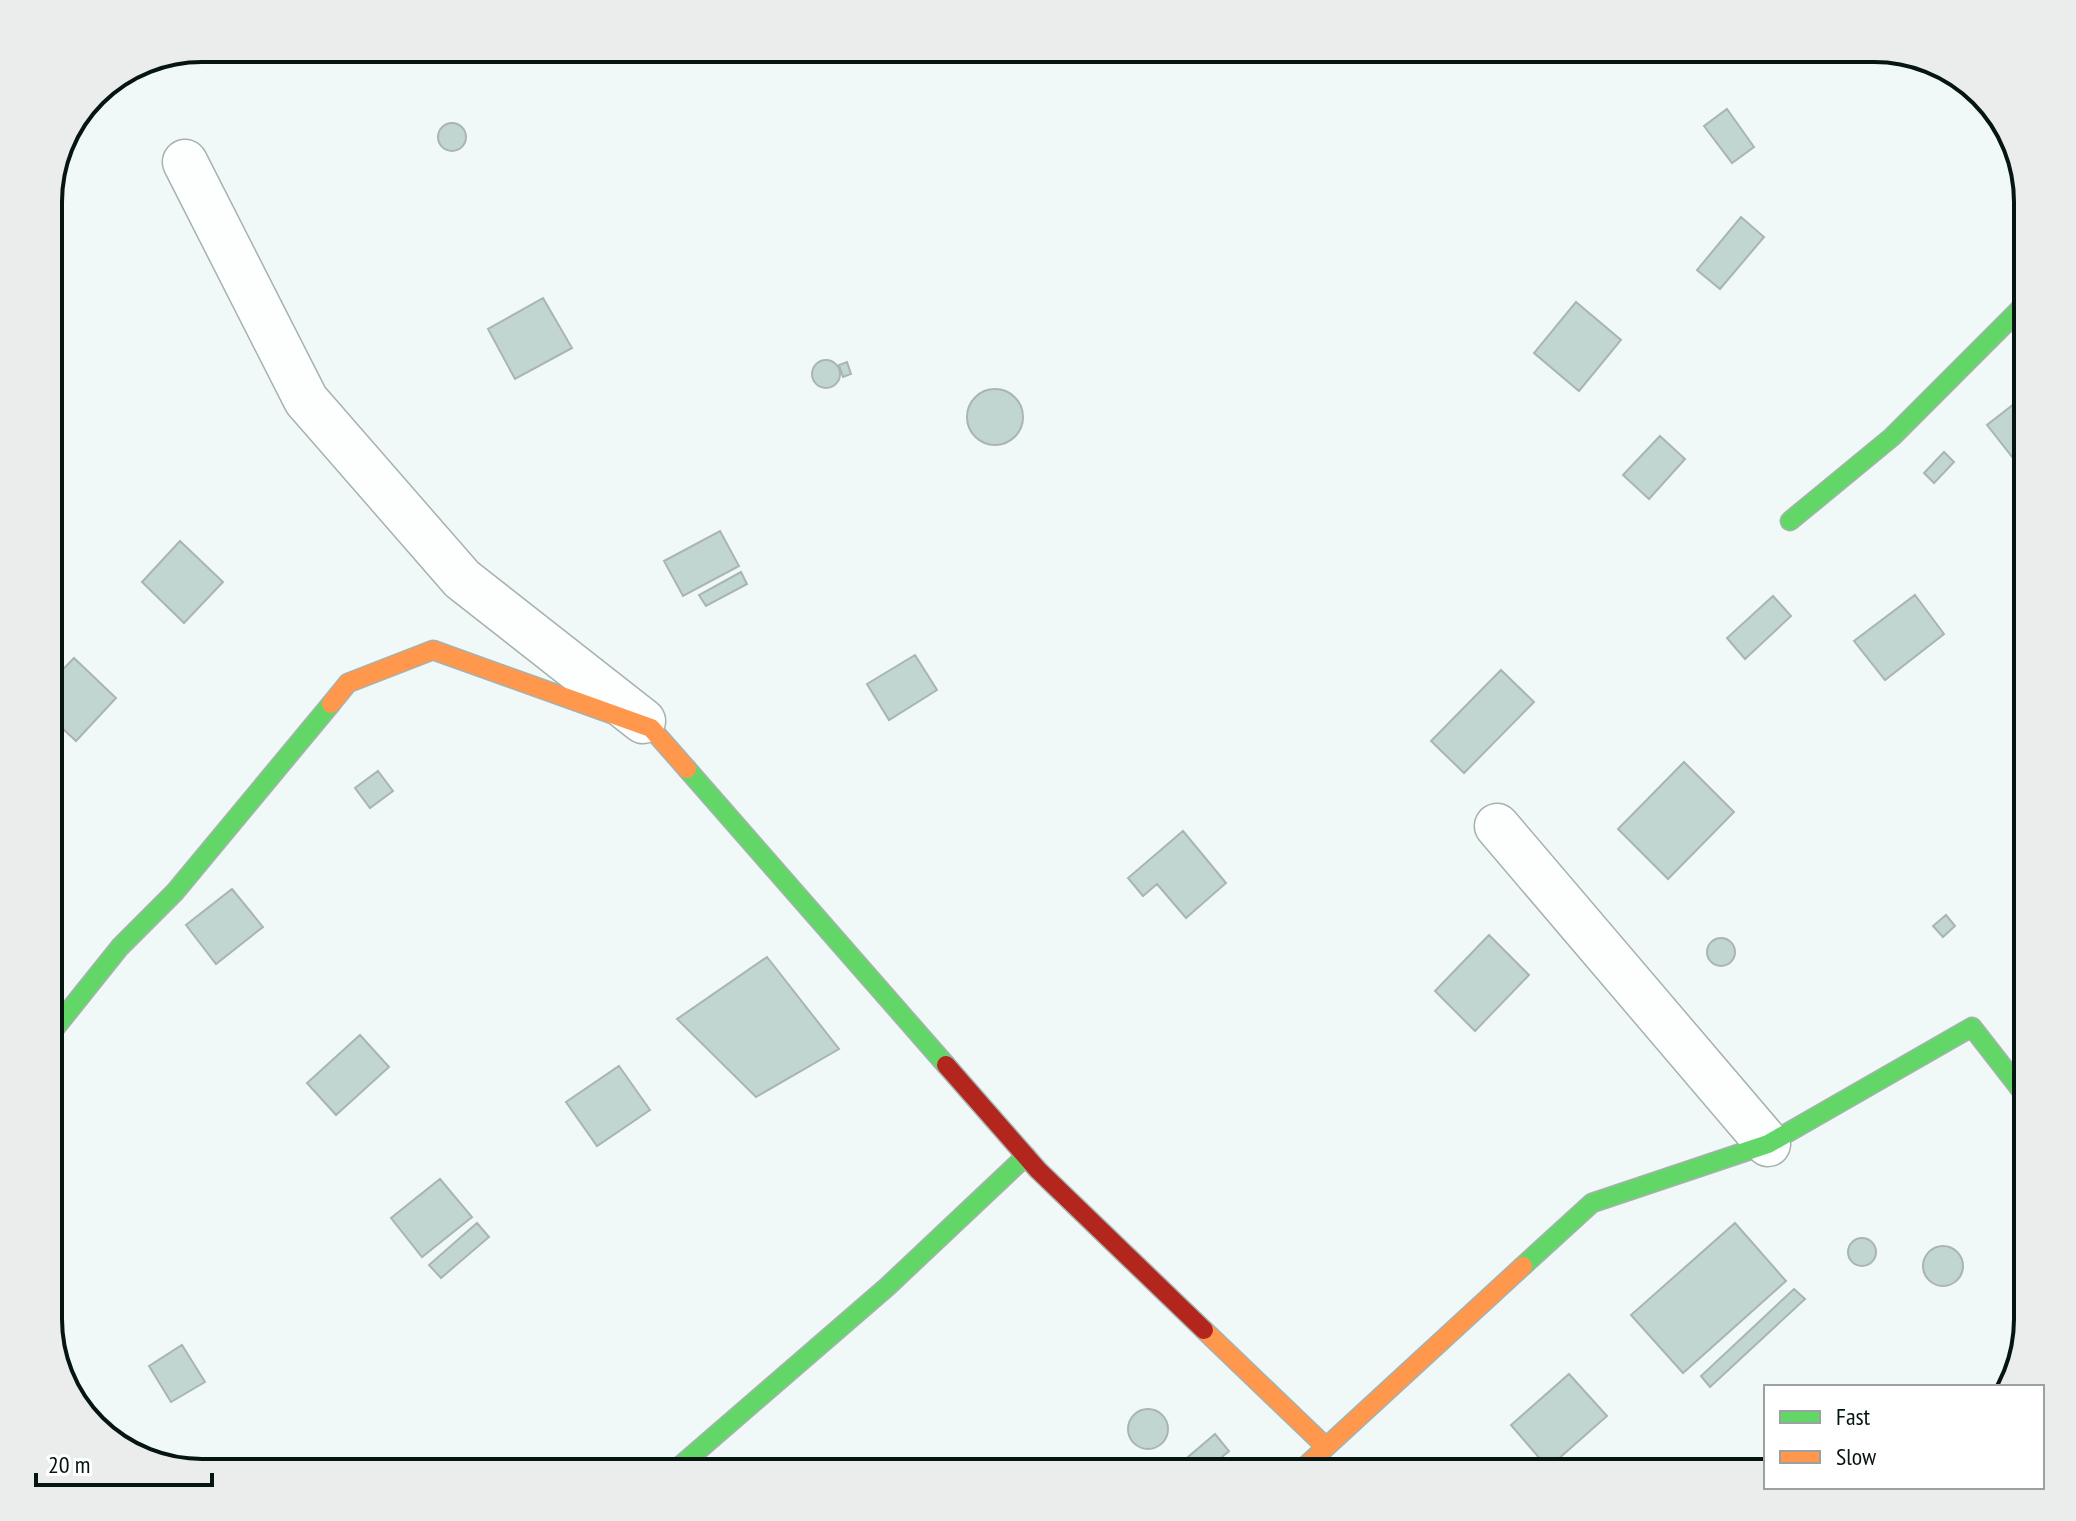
<svg xmlns="http://www.w3.org/2000/svg" width="2076" height="1521" font-family="'PT Sans Narrow',sans-serif">
  <style>
    .building { fill: #c2d6d1; stroke: #a9b5b2; stroke-width: 2 }
    .lines { fill: none; stroke-linecap: round; stroke-linejoin: round }
    .street-casing { stroke: #a5b2af; stroke-width: 47 }
    .fast-casing { stroke: #a5b2af; stroke-width: 21 }
    .slow-casing { stroke: #a5b2af; stroke-width: 21 }
    .jam-casing { stroke: #a5b2af; stroke-width: 21 }
    .street { stroke: #fdfefe; stroke-width: 44 }
    .fast { stroke: #63d668; stroke-width: 18 }
    .slow { stroke: #ff974d; stroke-width: 18 }
    .jam { stroke: #b3261e; stroke-width: 18 }
    .rim { fill: none; stroke: #051511; stroke-width: 4 }
  </style>
  <rect width="100%" height="100%" fill="#f0f9f7"/>
  <!-- building -->
  <path class="building" d="M 1727,109 L 1754,147 L 1732,163 L 1704,126 Z
    M438 137a14 14 0 1 1 28 0a14 14 0 1 1-28 0Z
    M 1741,217 L 1764,237 L 1720,289 L 1697,270 Z
    M 543,298 L 572,348 L 515,379 L 488,329 Z
    M 1576,302 L 1621,340 L 1579,391 L 1534,353 Z
    M812 374a14 14 0 1 1 28 0a14 14 0 1 1-28 0Z
    M 847,362 L 851,374 L 843,377 L 839,365 Z
    M967 417a28 28 0 1 1 56 0a28 28 0 1 1-56 0Z
    M 2028,393 L 2028,477 L 1987,425 Z
    M 1660,436 L 1685,459 L 1649,499 L 1623,475 Z
    M 1944,452 L 1954,462 L 1934,483 L 1924,473 Z
    M 720,531 L 739,566 L 683,596 L 664,561 Z
    M 180,541 L 223,582 L 184,623 L 142,582 Z
    M 741,572 L 747,584 L 706,606 L 699,595 Z
    M 1915,595 L 1944,634 L 1885,680 L 1854,641 Z
    M 1773,596 L 1791,616 L 1745,659 L 1727,638 Z
    M 915,655 L 937,690 L 889,720 L 867,684 Z
    M 74,658 L 116,698 L 76,741 L 48,715 L 48,685 Z
    M 1501,670 L 1534,702 L 1464,773 L 1431,741 Z
    M 1684,762 L 1734,812 L 1668,879 L 1618,829 Z
    M 378,771 L 393,791 L 370,808 L 355,788 Z
    M 1183,831 L 1226,883 L 1186,918 L 1157,884 L 1143,896 L 1128,878 Z
    M 232,889 L 263,927 L 216,964 L 186,925 Z
    M 1946,915 L 1955,926 L 1943,937 L 1933,926 Z
    M 1489,935 L 1529,975 L 1475,1031 L 1435,991 Z
    M1707 952a14 14 0 1 1 28 0a14 14 0 1 1-28 0Z
    M 767,957 L 839,1049 L 756,1097 L 677,1019 Z
    M 360,1035 L 389,1067 L 336,1115 L 307,1083 Z
    M 619,1066 L 650,1110 L 597,1146 L 566,1102 Z
    M 440,1179 L 472,1217 L 422,1257 L 391,1218 Z
    M 477,1223 L 489,1237 L 441,1278 L 429,1265 Z
    M 1735,1223 L 1786,1281 L 1683,1373 L 1631,1315 Z
    M1848 1252a14 14 0 1 1 28 0a14 14 0 1 1-28 0Z
    M1923 1266a20 20 0 1 1 40 0a20 20 0 1 1-40 0Z
    M 1794,1289 L 1805,1299 L 1710,1387 L 1701,1376 Z
    M 182,1345 L 205,1382 L 171,1402 L 149,1366 Z
    M 1569,1374 L 1607,1416 L 1548,1468 L 1511,1425 Z
    M1128 1429a20 20 0 1 1 40 0a20 20 0 1 1-40 0Z
    M 1215,1434 L 1229,1451 L 1203,1473 L 1189,1473 L 1181,1463 Z"/>
  <g class="lines">
    <defs>
      <path id="street" d="M 185,162 L 306,400 L 462,579 L 643,721
        M 1497,826 L 1768,1144"/>
      <path id="fast" d="M 1790,521 L 1892,437 L 2028,301
        M 687,769 L 946,1065
        M 48,1037 L 120,947 L 175,892 L 331,704
        M 1523,1266 L 1592,1203 L 1768,1144 L 1972,1027 L 2028,1099
        M 672,1473 L 887,1287 L 1026,1156"/>
      <path id="slow" d="M 331,704 L 348,683 L 433,650 L 651,728 L 687,769
        M 1204,1330 L 1326,1447
        M 1298,1473 L 1523,1266"/>
      <path id="jam" d="M 946,1065 L 1038,1170 L 1204,1330"/>
    </defs>
    <!-- street casing -->
    <use href="#street" class="street-casing"/>
    <!-- fast casing -->
    <use href="#fast" class="fast-casing"/>
    <!-- slow casing -->
    <use href="#slow" class="slow-casing"/>
    <!-- jam casing -->
    <use href="#jam" class="jam-casing"/>
    <!-- street -->
    <use href="#street" class="street"/>
    <!-- fast -->
    <use href="#fast" class="fast"/>
    <!-- slow -->
    <use href="#slow" class="slow"/>
    <!-- jam -->
    <use href="#jam" class="jam"/>
  </g>
  <!-- crop -->
  <path d="M0 0H2076V1521H0ZM202 62H1874A140 140 0 0 1 2014 202V1319A140 140 0 0 1 1874 1459H202A140 140 0 0 1 62 1319V202A140 140 0 0 1 202 62Z" fill="#ebecec" fill-rule="evenodd"/>
  <path class="rim" d="M202 62H1874A140 140 0 0 1 2014 202V1319A140 140 0 0 1 1874 1459H202A140 140 0 0 1 62 1319V202A140 140 0 0 1 202 62Z"/>
  <!-- legend -->
  <rect x="1764" y="1385" width="280" height="104" fill="#ffffff" stroke="#9ba1a0" stroke-width="2"/>
  <rect x="1780" y="1411" width="40" height="12" fill="#63d668" stroke="#9ba1a0" stroke-width="2"/>
  <text x="1836" y="1425" font-size="24" fill="#051511">Fast</text>
  <rect x="1780" y="1451" width="40" height="12" fill="#ff974d" stroke="#9ba1a0" stroke-width="2"/>
  <text x="1836" y="1465" font-size="24" fill="#051511">Slow</text>
  <!-- scale -->
  <path d="M36 1473v12h176v-12" fill="none" stroke="#051511" stroke-width="4"/>
  <text x="48" y="1473" font-size="24" fill="#051511" stroke="#ffffff" stroke-width="6" paint-order="stroke">20 m</text>
</svg>
